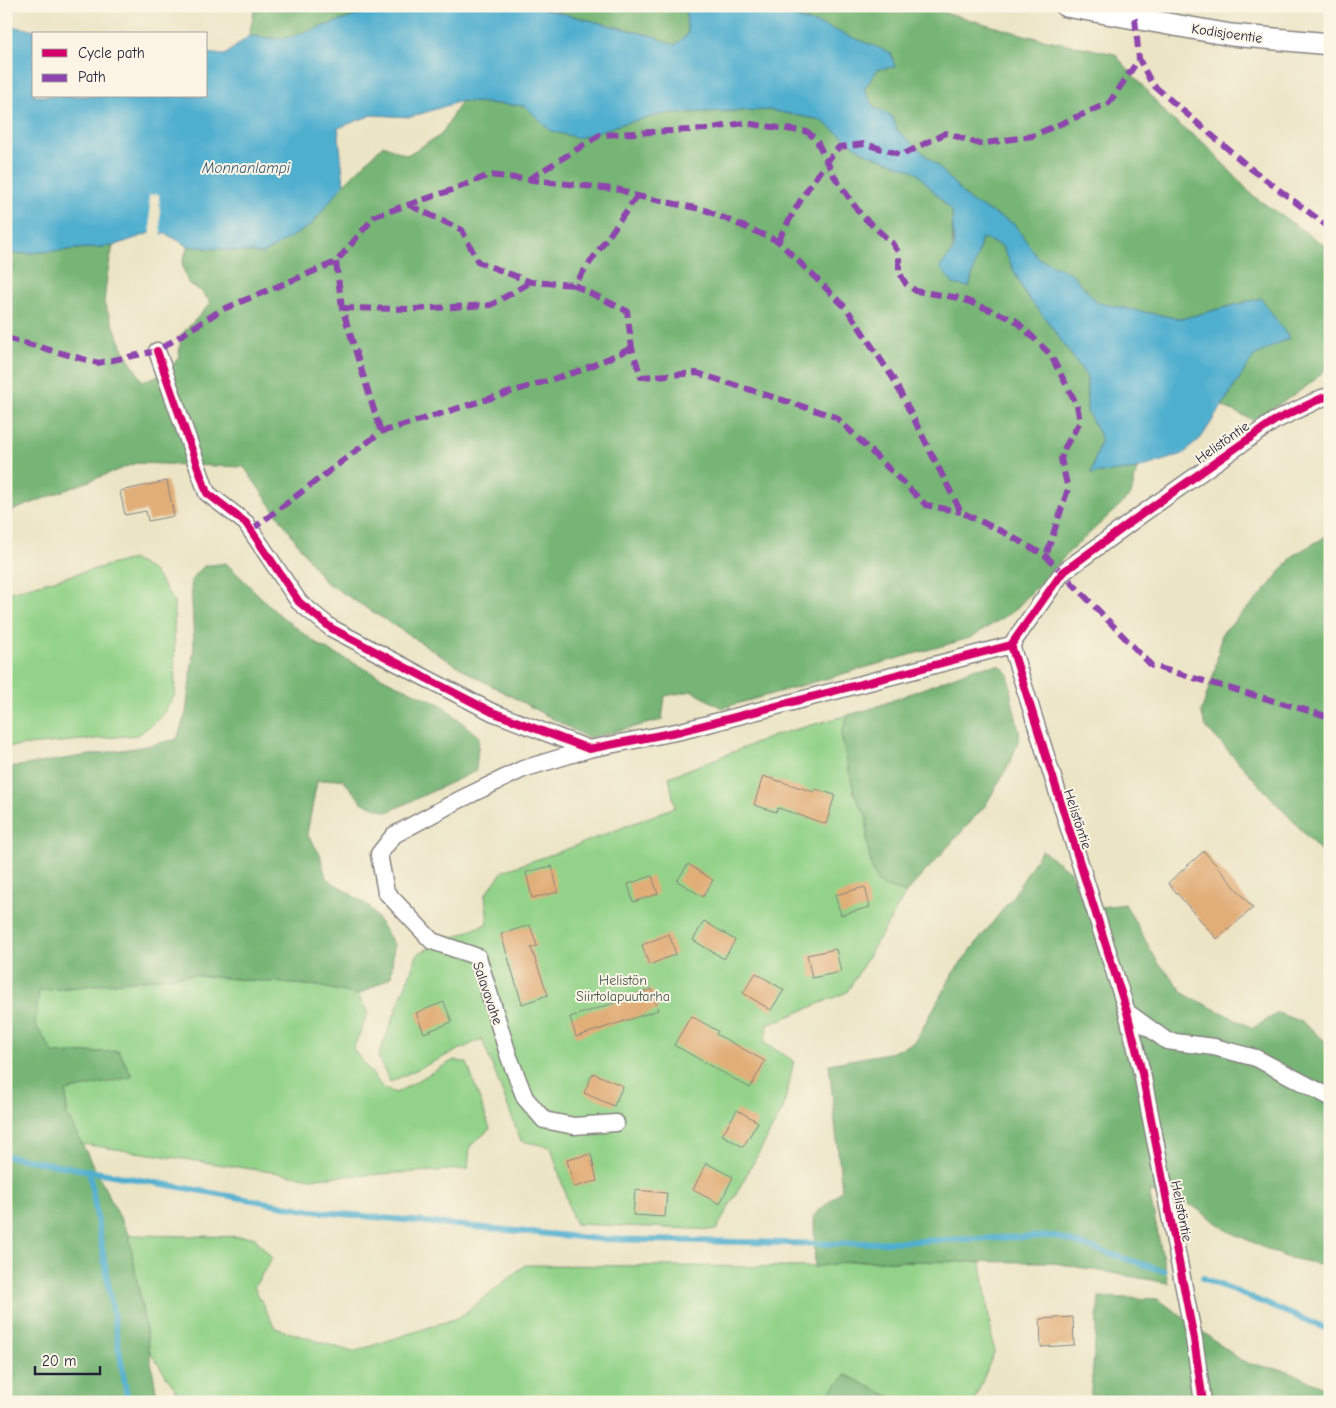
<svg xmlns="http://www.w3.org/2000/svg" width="1336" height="1408" font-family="'Comic Neue',sans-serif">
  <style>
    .green { fill: #93d389; stroke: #5a7a62 }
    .forest { fill: #76b575; stroke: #4c6c58 }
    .water { fill: #50afcf; stroke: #396885 }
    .pier { fill: #ebe4c5 }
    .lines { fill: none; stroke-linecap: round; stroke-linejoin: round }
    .stream { stroke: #50afcf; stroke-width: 6 }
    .building { fill: #e1ae78 }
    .minor-casing { stroke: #868380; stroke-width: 19 }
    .tertiary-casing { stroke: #868380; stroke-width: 24 }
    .minor { stroke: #fff; stroke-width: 16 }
    .tertiary { stroke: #fff; stroke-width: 21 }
    .quiet { stroke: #8e44ad; stroke-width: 6; stroke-dasharray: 12 6; stroke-linecap: butt }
    .cycleway-casing { stroke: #fcf5e5; stroke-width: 11 }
    .cycleway { stroke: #d6006c; stroke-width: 8 }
    .labels { text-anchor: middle; stroke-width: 4; stroke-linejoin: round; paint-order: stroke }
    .street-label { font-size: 14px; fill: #22223b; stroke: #fcf5e5 }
    .park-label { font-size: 14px; fill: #445752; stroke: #fcf5e5 }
    .water-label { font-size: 15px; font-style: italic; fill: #345a76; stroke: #fcf5e5 }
  </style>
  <rect width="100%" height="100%" fill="#fcf5e5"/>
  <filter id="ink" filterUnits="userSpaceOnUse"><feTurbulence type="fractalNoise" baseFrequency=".02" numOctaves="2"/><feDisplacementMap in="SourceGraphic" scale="10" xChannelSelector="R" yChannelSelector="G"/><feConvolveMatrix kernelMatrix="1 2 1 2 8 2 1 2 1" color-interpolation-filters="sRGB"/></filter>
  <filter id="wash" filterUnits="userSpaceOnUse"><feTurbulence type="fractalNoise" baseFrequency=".0096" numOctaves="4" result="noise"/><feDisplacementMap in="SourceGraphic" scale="20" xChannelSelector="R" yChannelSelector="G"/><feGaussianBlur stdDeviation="1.12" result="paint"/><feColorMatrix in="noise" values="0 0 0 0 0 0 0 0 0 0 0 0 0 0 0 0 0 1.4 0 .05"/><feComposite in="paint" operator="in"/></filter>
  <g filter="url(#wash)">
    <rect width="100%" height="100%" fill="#ebe4c5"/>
    <!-- green -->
    <path class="green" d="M 132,559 L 153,571 L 174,601 L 175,695 L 159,719 L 138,735 L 6,747 L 6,593 Z
      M 848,715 L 841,734 L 854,793 L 867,818 L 867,844 L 879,885 L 906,893 L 847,992 L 768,1025 L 764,1043 L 794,1061 L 783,1109 L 716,1230 L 576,1224 L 572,1216 L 551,1147 L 521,1141 L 482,1039 L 390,1082 L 378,1057 L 418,953 L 488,923 L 485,895 L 503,871 L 570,848 L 675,807 L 669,777 L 779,734 Z
      M 189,975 L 318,986 L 358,995 L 368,1013 L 353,1049 L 383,1088 L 396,1093 L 454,1060 L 467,1063 L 490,1129 L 470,1146 L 468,1169 L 312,1178 L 82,1144 L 67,1115 L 66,1091 L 132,1076 L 119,1051 L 54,1054 L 35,1024 L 39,991 Z
      M 129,1235 L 254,1237 L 272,1258 L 254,1287 L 275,1328 L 353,1352 L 460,1317 L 525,1265 L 815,1267 L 852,1261 L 981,1262 L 994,1352 L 974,1402 L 901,1402 L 846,1375 L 819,1402 L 184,1402 L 150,1352 Z"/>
    <!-- forest -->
    <path class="forest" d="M 262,6 L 387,6 L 283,39 L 249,36 L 254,11 Z
      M 533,6 L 685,6 L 688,34 L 675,45 L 653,36 Z
      M 757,6 L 922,6 L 1028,36 L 1115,54 L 1171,119 L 1205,144 L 1253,196 L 1330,249 L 1330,362 C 1319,384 1274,406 1253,420 L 1222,406 L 1254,356 L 1289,338 L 1261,298 L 1181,319 L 1098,303 L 1071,273 L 1038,258 L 1014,224 L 970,201 L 940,168 L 898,131 L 892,116 L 875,108 L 864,89 L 878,69 L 827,27 Z
      M 461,101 L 525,106 L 551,131 L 625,123 L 670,113 L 769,110 L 821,120 L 863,152 L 915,171 L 952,211 L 953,283 L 969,287 L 982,238 L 1002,246 L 1025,294 L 1045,318 L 1087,377 L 1087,411 L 1101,438 L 1091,474 L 1137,469 L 1131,495 L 1068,553 L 1014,611 L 970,638 L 722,708 L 692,691 L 665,696 L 662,720 L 588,738 L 472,675 L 324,581 L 244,467 L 136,463 L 6,513 L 6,255 L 113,246 L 107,275 L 104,303 L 124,350 L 142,381 L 168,373 L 179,356 L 181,335 L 211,303 L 201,291 L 188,283 L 182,264 L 188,246 L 263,254 L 311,225 L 344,184 L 383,145 L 407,155 L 441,135 Z
      M 1330,534 L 1330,861 L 1206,727 L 1201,712 L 1215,670 L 1222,633 L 1262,594 L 1294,555 Z
      M 226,563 L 276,612 L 320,646 L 393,683 L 442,705 L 479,737 L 476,771 L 388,812 L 363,803 L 342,779 L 317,781 L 307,834 L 320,854 L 326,878 L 369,906 L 394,944 L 391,977 L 358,995 L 318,986 L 189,975 L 39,991 L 35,1024 L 54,1054 L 119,1051 L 132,1077 L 66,1091 L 67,1115 L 129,1235 L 158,1402 L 6,1402 L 6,768 L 141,747 L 177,739 L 186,713 L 194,647 L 191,580 L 204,566 Z
      M 999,665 L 1008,673 L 1012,701 L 1020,735 L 1011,761 L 985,806 L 906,893 L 879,885 L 872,869 L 867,844 L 867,818 L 854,793 L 841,734 L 848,715 L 873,708 L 976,668 Z
      M 1042,850 L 1071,872 L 1085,909 L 1125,904 L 1157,961 L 1186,995 L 1253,1028 L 1278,1013 L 1302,1022 L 1330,1045 L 1330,1270 L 1324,1265 L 1285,1257 L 1228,1231 L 1193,1206 L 1149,1191 L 1168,1283 L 1049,1262 L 852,1261 L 815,1267 L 814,1215 L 842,1190 L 829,1064 L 893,1052 L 915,1042 L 953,973 L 1011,899 Z
      M 1099,1297 L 1158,1299 L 1245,1363 L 1288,1371 L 1330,1390 L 1330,1402 L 1090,1402 Z
      M 846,1375 L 901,1402 L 819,1402 Z"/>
    <!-- water -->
    <path class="water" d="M 387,6 L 532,6 L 653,36 L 675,45 L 688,34 L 685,6 L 757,6 L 827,27 L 891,53 L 895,67 L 878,69 L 864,89 L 875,108 L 892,116 L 898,131 L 940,168 L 970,201 L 1014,224 L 1038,258 L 1071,273 L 1098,303 L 1181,319 L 1261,298 L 1289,338 L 1254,356 L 1201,438 L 1183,454 L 1137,469 L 1091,474 L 1101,438 L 1087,411 L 1087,377 L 1045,318 L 1025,294 L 1002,246 L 982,238 L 969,287 L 953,284 L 940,267 L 954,249 L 952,211 L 915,171 L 863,152 L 821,120 L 769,110 L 670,113 L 625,123 L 578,138 L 551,131 L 525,106 L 461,101 L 411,117 L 372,115 L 338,128 L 344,184 L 311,225 L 263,254 L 188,246 L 166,234 L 150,233 L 113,246 L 6,255 L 6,26 L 68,34 L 34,34 L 34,96 L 206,96 L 206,53 L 225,55 L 249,36 L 283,39 Z"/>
    <!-- pier -->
    <path class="pier" d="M 159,194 L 161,236 L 151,236 L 149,195 Z"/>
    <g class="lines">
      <!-- stream -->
      <path class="stream" d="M 6,1156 L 313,1211 L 599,1239 L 837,1244 L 1054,1236 L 1164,1271
        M 89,1170 L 128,1402
        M 1203,1278 L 1330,1330"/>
    </g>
    <g id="blocks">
      <!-- building -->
      <path class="building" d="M 167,481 L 174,516 L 148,521 L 146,511 L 125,515 L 120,491 Z
        M 763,776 L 814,792 L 815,789 L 835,795 L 826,824 L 778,808 L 776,812 L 754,805 Z
        M 1204,851 L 1253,908 L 1217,939 L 1168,883 Z
        M 688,864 L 713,880 L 703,897 L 677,881 Z
        M 552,866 L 558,892 L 532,898 L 526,872 Z
        M 652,876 L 658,894 L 633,902 L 628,884 Z
        M 865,887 L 870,907 L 841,915 L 835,895 Z
        M 704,921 L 735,940 L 724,959 L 693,940 Z
        M 530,925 L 537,946 L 531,948 L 548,995 L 522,1004 L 501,934 Z
        M 669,934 L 676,954 L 649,965 L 642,945 Z
        M 836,949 L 841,972 L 812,978 L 807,955 Z
        M 756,973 L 784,990 L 771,1010 L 743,993 Z
        M 652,989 L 658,1010 L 576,1037 L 570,1017 L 624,1000 L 624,998 Z
        M 444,1002 L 452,1022 L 424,1033 L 416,1013 Z
        M 691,1016 L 718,1031 L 716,1034 L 765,1061 L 750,1088 L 674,1045 Z
        M 593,1073 L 623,1086 L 614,1106 L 584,1093 Z
        M 737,1110 L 758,1122 L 743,1147 L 722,1135 Z
        M 591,1154 L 597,1181 L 574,1187 L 567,1160 Z
        M 706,1163 L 733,1177 L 720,1204 L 693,1190 Z
        M 635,1190 L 667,1193 L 665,1217 L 633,1215 Z
        M 1073,1317 L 1074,1345 L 1041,1347 L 1040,1319 Z"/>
    </g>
  </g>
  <g filter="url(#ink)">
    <use href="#blocks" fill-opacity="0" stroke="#868380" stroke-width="1"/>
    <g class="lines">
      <defs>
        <path id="minor" d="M 157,351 L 207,493 L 246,523 L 299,602 L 331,628 L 420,675 L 492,712 L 589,749 L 681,731 L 1011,645
          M 589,749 L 523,769 L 459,800 L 394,835 L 379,854 L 386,892 L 432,941 L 478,957 L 509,1057 L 525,1098 L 544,1120 L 574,1126 L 616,1123
          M 1127,1012 L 1167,1041 L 1214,1047 L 1256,1058 L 1330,1097
          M 1203,1402 L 1194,1339 L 1142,1073 L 1127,1012 L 1011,645 L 1062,573 L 1142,514 L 1274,421 L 1322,398 L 1330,396"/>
        <path id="tertiary" d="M 1066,6 L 1231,35 L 1330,44"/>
      </defs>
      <!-- minor casing -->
      <use href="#minor" class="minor-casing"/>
      <!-- tertiary casing -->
      <use href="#tertiary" class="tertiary-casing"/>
      <!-- minor -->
      <use href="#minor" class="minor"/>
      <!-- tertiary -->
      <use href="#tertiary" class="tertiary"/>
      <!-- quiet -->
      <path class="quiet" d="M 1135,18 L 1139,59 L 1152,84 L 1250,168 L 1330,228
        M 529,179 L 600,135 L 706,129 L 744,123 L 808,132 L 817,141 L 834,176 L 861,215 L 892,243 L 899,253 L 899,272 L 906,284 L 916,291 L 960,298 L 1015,320 L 1050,354 L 1077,405 L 1080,422 L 1065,447 L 1061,459 L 1068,489 L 1046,556
        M 637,196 L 574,285 L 627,311 L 632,348 L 641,377 L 697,373 L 836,417 L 926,505 L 961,512
        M 409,205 L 462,230 L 478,262 L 531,282 L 574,285
        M 778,241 C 795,208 814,176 839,147 L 865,144 L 902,155 L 946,133 L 980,144 L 1032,136 L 1109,103 L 1139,59
        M 336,262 L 342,308 L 381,432
        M 342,308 L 414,309 L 491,305 L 531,282
        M 6,338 L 98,363 L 157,351 L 221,310 L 336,262 L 375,216 L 455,189 L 489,175 L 621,190 L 637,196 L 705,210 L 778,241 L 847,309 L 893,378 L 961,512 L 1005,533 L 1046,556 L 1152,666 L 1330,717
        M 251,530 L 381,432 L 582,370 L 632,348"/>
      <defs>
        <path id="cycleway" d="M 157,351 L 207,493 L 246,523 L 299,602 L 331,628 L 420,675 L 492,712 L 589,749 L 681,731 L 1011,645
          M 1203,1402 L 1194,1339 L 1142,1073 L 1127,1012 L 1011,645 L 1062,573 L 1142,514 L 1274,421 L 1322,398 L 1330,396"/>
      </defs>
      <!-- cycleway casing -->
      <use href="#cycleway" class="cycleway-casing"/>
      <!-- cycleway -->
      <use href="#cycleway" class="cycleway"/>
    </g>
  </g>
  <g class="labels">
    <!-- street labels -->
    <g class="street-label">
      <text transform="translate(1227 33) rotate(8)" y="5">Kodisjoentie</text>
      <text transform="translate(1222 442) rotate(-35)" y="5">Helistöntie</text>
      <text transform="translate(1078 819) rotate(72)" y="5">Helistöntie</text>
      <text transform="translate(488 993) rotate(71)" y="5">Salavavahe</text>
      <text transform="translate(1182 1211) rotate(79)" y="5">Helistöntie</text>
    </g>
    <!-- park labels -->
    <g class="park-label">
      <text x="623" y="985">Helistön<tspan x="623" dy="16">Siirtolapuutarha</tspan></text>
    </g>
    <!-- water labels -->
    <g class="water-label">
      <text x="246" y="173">Monnanlampi</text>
    </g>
  </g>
  <!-- margin -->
  <rect width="1336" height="1408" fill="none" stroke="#fcf5e5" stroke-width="25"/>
  <!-- legend -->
  <rect x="32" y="32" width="175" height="65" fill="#fcf5e5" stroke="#a5a1a1"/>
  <rect x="42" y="49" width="25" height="8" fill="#d6006c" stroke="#a5a1a1"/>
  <text x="78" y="58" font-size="15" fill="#22223b">Cycle path</text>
  <rect x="42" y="74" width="25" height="8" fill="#8e44ad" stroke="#a5a1a1"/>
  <text x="78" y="82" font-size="15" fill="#22223b">Path</text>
  <!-- scale -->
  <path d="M35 1366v8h65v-8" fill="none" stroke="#22223b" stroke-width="2.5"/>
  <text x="42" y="1366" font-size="15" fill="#22223b" stroke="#fcf5e5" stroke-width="4" paint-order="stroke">20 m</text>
</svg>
